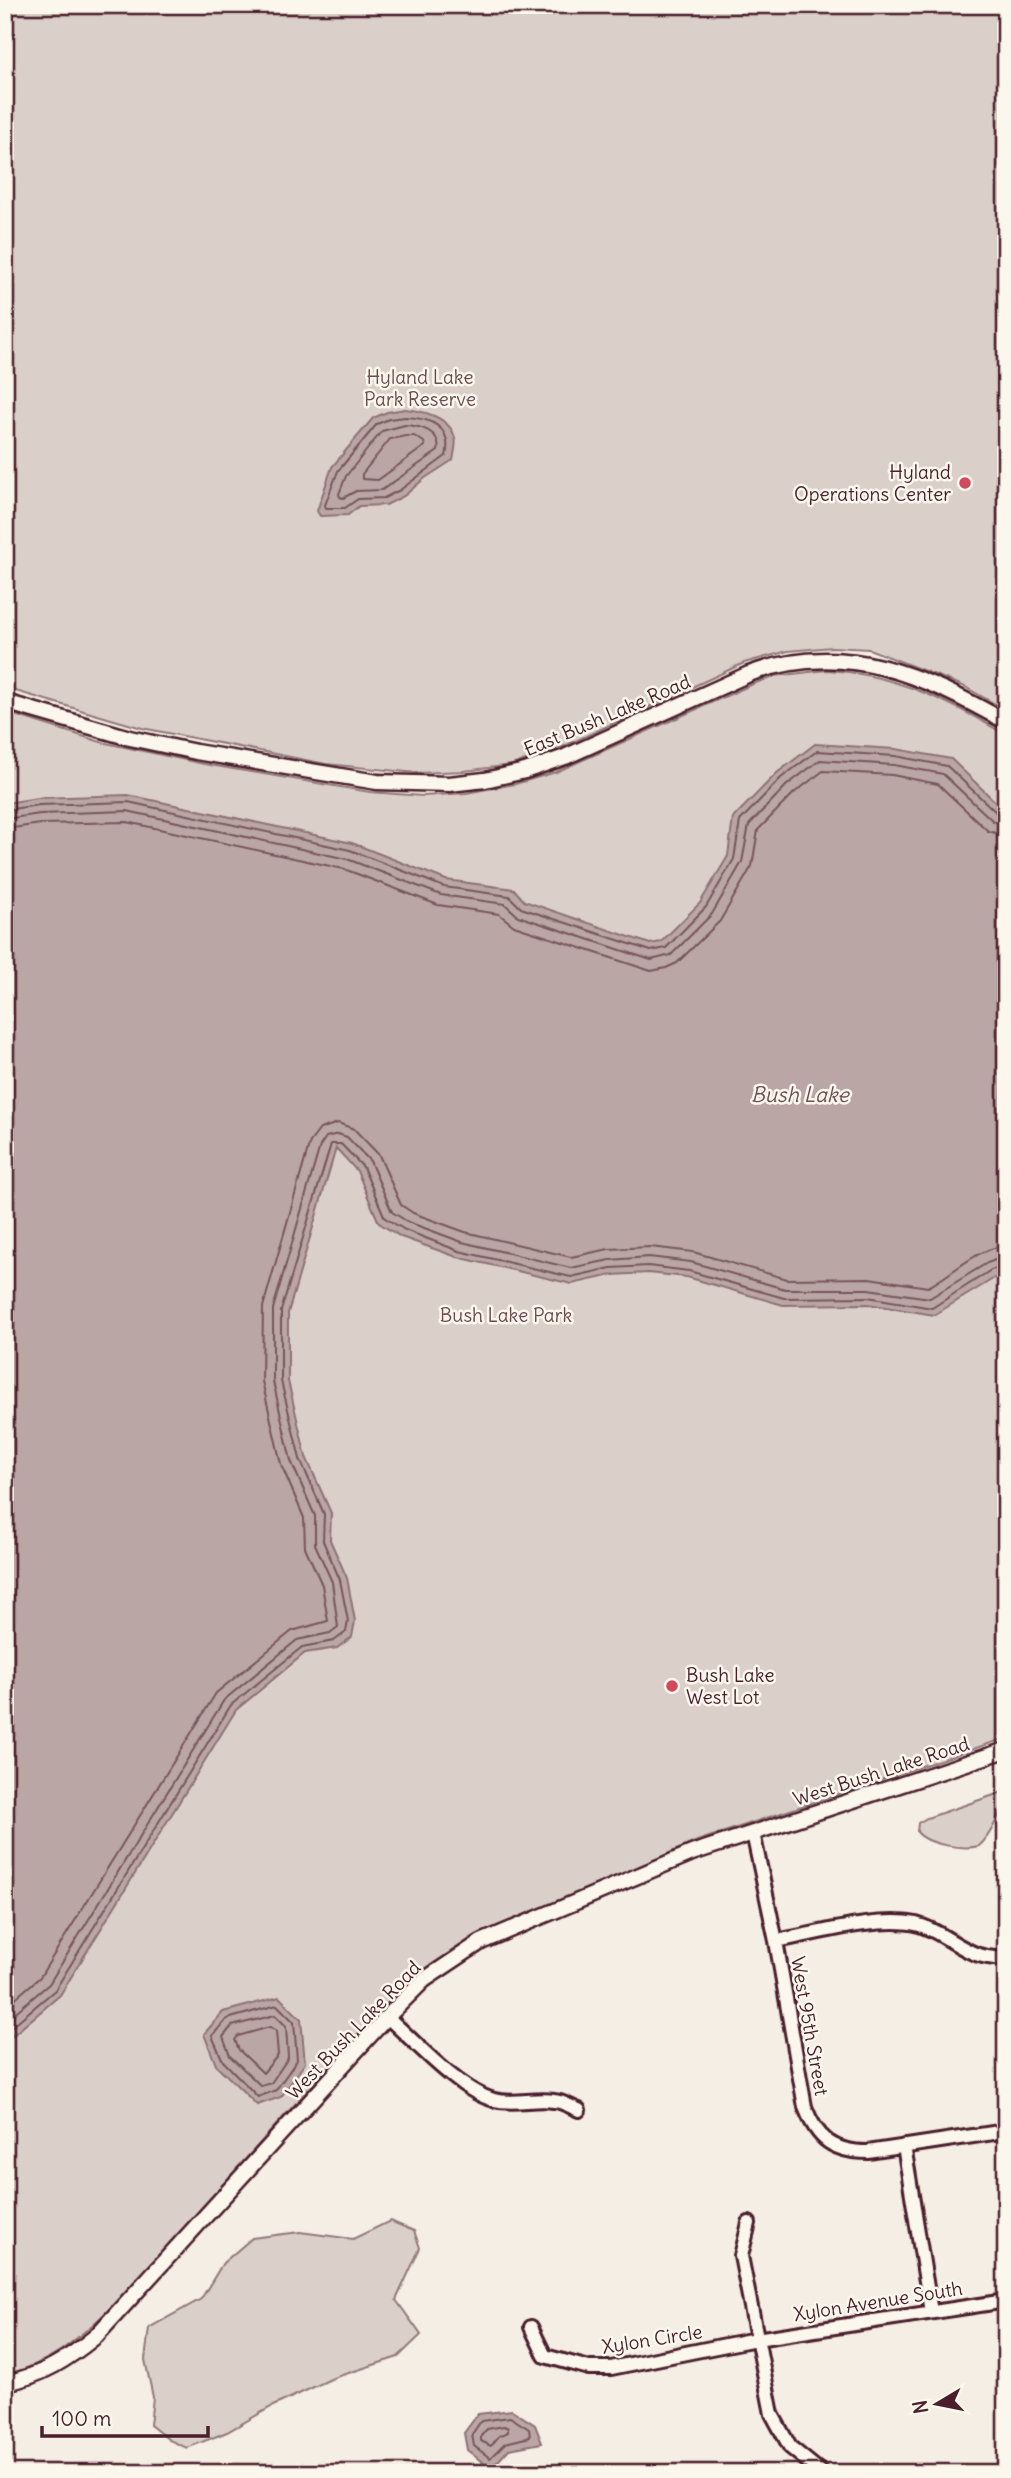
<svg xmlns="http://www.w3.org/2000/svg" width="1011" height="2478" font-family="Delius,sans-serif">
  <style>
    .green { fill: #dbd0c9; stroke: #92787a; stroke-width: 2 }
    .water { fill: #baa7a5; stroke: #8d7174; stroke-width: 2 }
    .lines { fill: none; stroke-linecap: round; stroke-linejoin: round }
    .shore { stroke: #77555c; stroke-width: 2 }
    .minor-casing { stroke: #4a1f2b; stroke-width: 18 }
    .tertiary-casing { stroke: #4a1f2b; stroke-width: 19 }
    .minor { stroke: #fbf7ec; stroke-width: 12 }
    .tertiary { stroke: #fbf7ec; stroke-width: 14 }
    .poi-dot { fill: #d1495b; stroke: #fbf7ec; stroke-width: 2.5 }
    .labels { text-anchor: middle; stroke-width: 5; stroke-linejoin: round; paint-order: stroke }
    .park-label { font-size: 19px; fill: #6e4b52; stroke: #fbf7ec }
    .poi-label { font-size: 19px; fill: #4a1f2b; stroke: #fbf7ec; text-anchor: end }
    .street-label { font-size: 19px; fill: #4a1f2b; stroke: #fbf7ec }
    .water-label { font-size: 21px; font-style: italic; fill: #714f56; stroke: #fbf7ec }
  </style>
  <rect width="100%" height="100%" fill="#f4eee4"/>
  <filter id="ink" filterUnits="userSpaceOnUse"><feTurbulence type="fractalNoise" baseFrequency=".0143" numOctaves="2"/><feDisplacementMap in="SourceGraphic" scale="14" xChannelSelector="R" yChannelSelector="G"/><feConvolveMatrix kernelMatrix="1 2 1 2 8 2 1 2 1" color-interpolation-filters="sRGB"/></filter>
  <g filter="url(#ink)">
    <!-- green -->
    <path class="green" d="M 5,5 L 1006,5 L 1006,710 L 963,686 L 869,649 L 832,647 L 788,651 L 744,663 L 558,749 L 512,765 L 464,771 L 417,773 L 326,764 L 142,728 L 5,688 Z
      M 827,670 C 893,674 950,701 1006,735 L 1006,1738 L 697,1841 L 481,1936 L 438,1961 L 404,1987 L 377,2013 L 114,2305 C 77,2339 56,2361 5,2375 L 5,712 L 101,742 L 204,764 L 370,792 L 423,796 L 466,793 L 515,784 L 556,772 L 753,684 L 775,676 Z
      M 1006,1791 C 1006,1805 989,1838 979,1846 C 963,1850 928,1845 917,1832 L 918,1823 L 927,1818 Z
      M 390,2221 L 414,2231 L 420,2248 L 396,2300 L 421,2335 L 398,2357 L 333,2378 L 273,2406 L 227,2432 L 187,2448 L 169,2440 L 150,2425 L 153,2397 L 145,2360 L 149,2328 L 201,2299 L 223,2263 L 252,2238 L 300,2232 L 353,2239 Z"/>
    <!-- water -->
    <path class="water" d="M 405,409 C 423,411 450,417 455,438 C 457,444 454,454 453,460 L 425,478 L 404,496 L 386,505 L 359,506 L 348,515 L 320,516 L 317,511 L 332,467 L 373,418 L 387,412 Z
      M 815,744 L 896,749 L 951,759 L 1006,812 L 1006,1271 L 934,1315 L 868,1304 L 783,1305 L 687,1277 L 648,1273 L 612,1275 L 572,1284 L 457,1257 L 401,1237 L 379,1223 L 357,1171 L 336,1148 L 288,1313 L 288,1381 L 306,1457 L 331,1513 L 330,1540 L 347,1578 L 355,1621 L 352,1637 L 337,1648 L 305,1653 L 236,1710 L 60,1995 L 5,2042 L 5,803 L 38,798 L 128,795 L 352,843 L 446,880 L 514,889 L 524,901 L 650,944 L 661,942 L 700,903 L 728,856 L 733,818 L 777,773 Z
      M 279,1997 L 301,2019 L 305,2063 L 281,2097 L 257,2105 L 216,2065 L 204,2034 L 223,2012 Z
      M 512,2410 L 535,2425 L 542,2443 L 509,2449 L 491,2469 L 467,2450 L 464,2433 L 478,2414 Z"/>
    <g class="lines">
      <!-- shore -->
      <path class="shore" d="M 405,417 C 431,418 453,427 446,456 L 400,490 L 384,498 L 358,499 L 345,508 L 326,508 L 325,505 L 338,471 L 377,424 L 389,419 Z
        M 405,425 C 421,426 442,432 438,451 L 382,490 L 356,491 L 343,498 L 340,497 L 339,494 L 346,476 L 382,431 Z
        M 406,436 L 414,436 L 424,442 L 425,446 L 378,480 L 362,479 L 362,474 L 390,439 Z
        M 5,810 L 39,805 L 128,802 L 350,850 L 444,887 L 509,896 L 521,908 L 651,951 L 666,948 L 706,907 L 734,859 L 740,821 L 781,778 L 817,751 L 895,756 L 947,766 L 998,814 L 1006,816
        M 5,819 L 40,814 L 127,811 L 347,859 L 441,895 L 505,904 L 518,916 L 651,960 L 671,955 L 712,914 L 742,862 L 749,825 L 787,785 L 820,760 L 894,765 L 943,774 L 993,821 L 1006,825
        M 5,829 L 41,824 L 127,822 L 344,869 L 438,905 L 499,914 L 514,926 L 651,971 L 666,968 L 677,963 L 720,921 L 752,866 L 758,830 L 794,793 L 823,771 L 892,775 L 938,784 L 988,831 L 1006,836
        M 277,2005 L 294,2022 L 297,2060 L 276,2090 L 258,2097 L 223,2061 L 212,2036 L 227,2019 Z
        M 5,2007 L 40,1977 L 216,1693 L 292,1631 L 328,1621 L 322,1585 L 305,1547 L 304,1518 L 281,1464 L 262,1381 L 263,1307 L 310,1142 L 320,1129 L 338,1123 L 354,1129 L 379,1155 L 401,1205 L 413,1213 L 465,1232 L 571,1257 L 609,1249 L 650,1247 L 693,1252 L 787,1279 L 869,1278 L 928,1287 C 952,1275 977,1247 1006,1246
        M 275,2015 L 286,2026 L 288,2058 L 271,2083 L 261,2086 L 230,2056 L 223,2037 L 232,2026 Z
        M 5,2021 L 49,1984 L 224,1700 L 297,1640 L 330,1633 L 338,1627 L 332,1582 L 315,1544 L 315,1516 L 291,1461 L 273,1381 L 273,1309 L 320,1146 L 326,1137 L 338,1134 L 347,1137 L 370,1161 L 392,1212 L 408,1222 L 462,1242 L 571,1268 L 610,1260 L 649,1257 L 691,1262 L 785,1289 L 868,1289 L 930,1298 L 987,1263 L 1006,1256
        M 270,2027 L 276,2031 L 278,2055 L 263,2073 L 239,2050 L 235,2040 L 238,2036 Z
        M 5,2032 L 55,1990 L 231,1705 L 302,1647 L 334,1641 L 346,1632 L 348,1621 L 340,1580 L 323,1541 L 324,1514 L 300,1459 L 281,1381 L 281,1311 L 331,1144 L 341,1144 L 363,1167 L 385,1218 L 405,1230 L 459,1251 L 571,1277 L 611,1268 L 648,1266 L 689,1271 L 784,1298 L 868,1297 L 932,1308 L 991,1270 L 1006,1265
        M 510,2417 L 529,2429 L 530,2437 L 505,2443 L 490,2458 L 474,2446 L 472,2434 L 481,2421 Z
        M 504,2426 L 508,2428 L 508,2432 L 499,2436 L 491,2446 L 481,2441 L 481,2436 L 487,2429 Z"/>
      <defs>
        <path id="minor" d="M 753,1833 L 776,1941 L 805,2107 C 817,2139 833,2152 868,2152 L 1006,2131
          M 776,1941 C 816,1934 877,1916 916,1924 C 936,1929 950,1942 969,1951 C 980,1957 993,1958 1006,1959
          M 387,2017 C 415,2041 459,2091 494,2100 C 514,2105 534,2098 554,2101 C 562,2101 571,2107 579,2110
          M 904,2146 L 931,2312
          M 749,2223 L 741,2256 L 772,2414 L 790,2447 L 822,2473
          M 531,2327 L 545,2356 L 589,2368 L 611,2368 L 756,2339 L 1006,2301"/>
        <path id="tertiary" d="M 5,702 L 130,738 L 196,752 L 377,782 L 449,784 L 485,780 L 525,771 L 565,757 L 749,674 C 844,639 923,675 1006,722
          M 5,2383 C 42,2376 68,2359 96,2336 L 387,2017 L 424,1980 L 481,1942 L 692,1853 L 1006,1750"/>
      </defs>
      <!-- minor casing -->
      <use href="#minor" class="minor-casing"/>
      <!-- tertiary casing -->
      <use href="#tertiary" class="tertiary-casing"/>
      <!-- minor -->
      <use href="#minor" class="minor"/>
      <!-- tertiary -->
      <use href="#tertiary" class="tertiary"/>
    </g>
  </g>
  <!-- markers -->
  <g class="poi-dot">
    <circle cx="965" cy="483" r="7"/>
    <circle cx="672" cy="1686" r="7"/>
  </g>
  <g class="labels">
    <!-- park labels -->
    <g class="park-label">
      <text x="420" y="384">Hyland Lake<tspan x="420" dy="22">Park Reserve</tspan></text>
      <text x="506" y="1322">Bush Lake Park</text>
    </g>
    <!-- poi labels -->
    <g class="poi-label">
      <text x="951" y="479">Hyland<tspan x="951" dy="22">Operations Center</tspan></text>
      <text x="686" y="1682" text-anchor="start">Bush Lake<tspan x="686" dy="22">West Lot</tspan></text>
    </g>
    <!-- street labels -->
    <g class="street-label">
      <text transform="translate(607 715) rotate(-23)" y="7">East Bush Lake Road</text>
      <text transform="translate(881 1771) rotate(-18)" y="7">West Bush Lake Road</text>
      <text transform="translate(810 2026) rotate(80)" y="7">West 95th Street</text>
      <text transform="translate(353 2030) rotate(-46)" y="7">West Bush Lake Road</text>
      <text transform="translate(878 2301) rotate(-9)" y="7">Xylon Avenue South</text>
      <text transform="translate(652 2339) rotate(-9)" y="7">Xylon Circle</text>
    </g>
    <!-- water labels -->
    <g class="water-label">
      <text x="800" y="1102">Bush Lake</text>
    </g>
  </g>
  <!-- margin -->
  <rect width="1011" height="2478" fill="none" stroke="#fbf7ec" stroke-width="28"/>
  <rect x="14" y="14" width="983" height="2450" fill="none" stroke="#4a1f2b" stroke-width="2.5" filter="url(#ink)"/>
  <!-- north arrow -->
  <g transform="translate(937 2404) rotate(260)" stroke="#fbf7ec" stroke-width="5" paint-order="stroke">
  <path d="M0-5L12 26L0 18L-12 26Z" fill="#4a1f2b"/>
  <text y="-10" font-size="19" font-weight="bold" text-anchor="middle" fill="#4a1f2b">N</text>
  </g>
  <!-- scale -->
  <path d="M42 2426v10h166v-10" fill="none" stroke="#4a1f2b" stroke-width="3.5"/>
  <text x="52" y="2426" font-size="21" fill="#4a1f2b" stroke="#fbf7ec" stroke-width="5" paint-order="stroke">100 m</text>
</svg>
